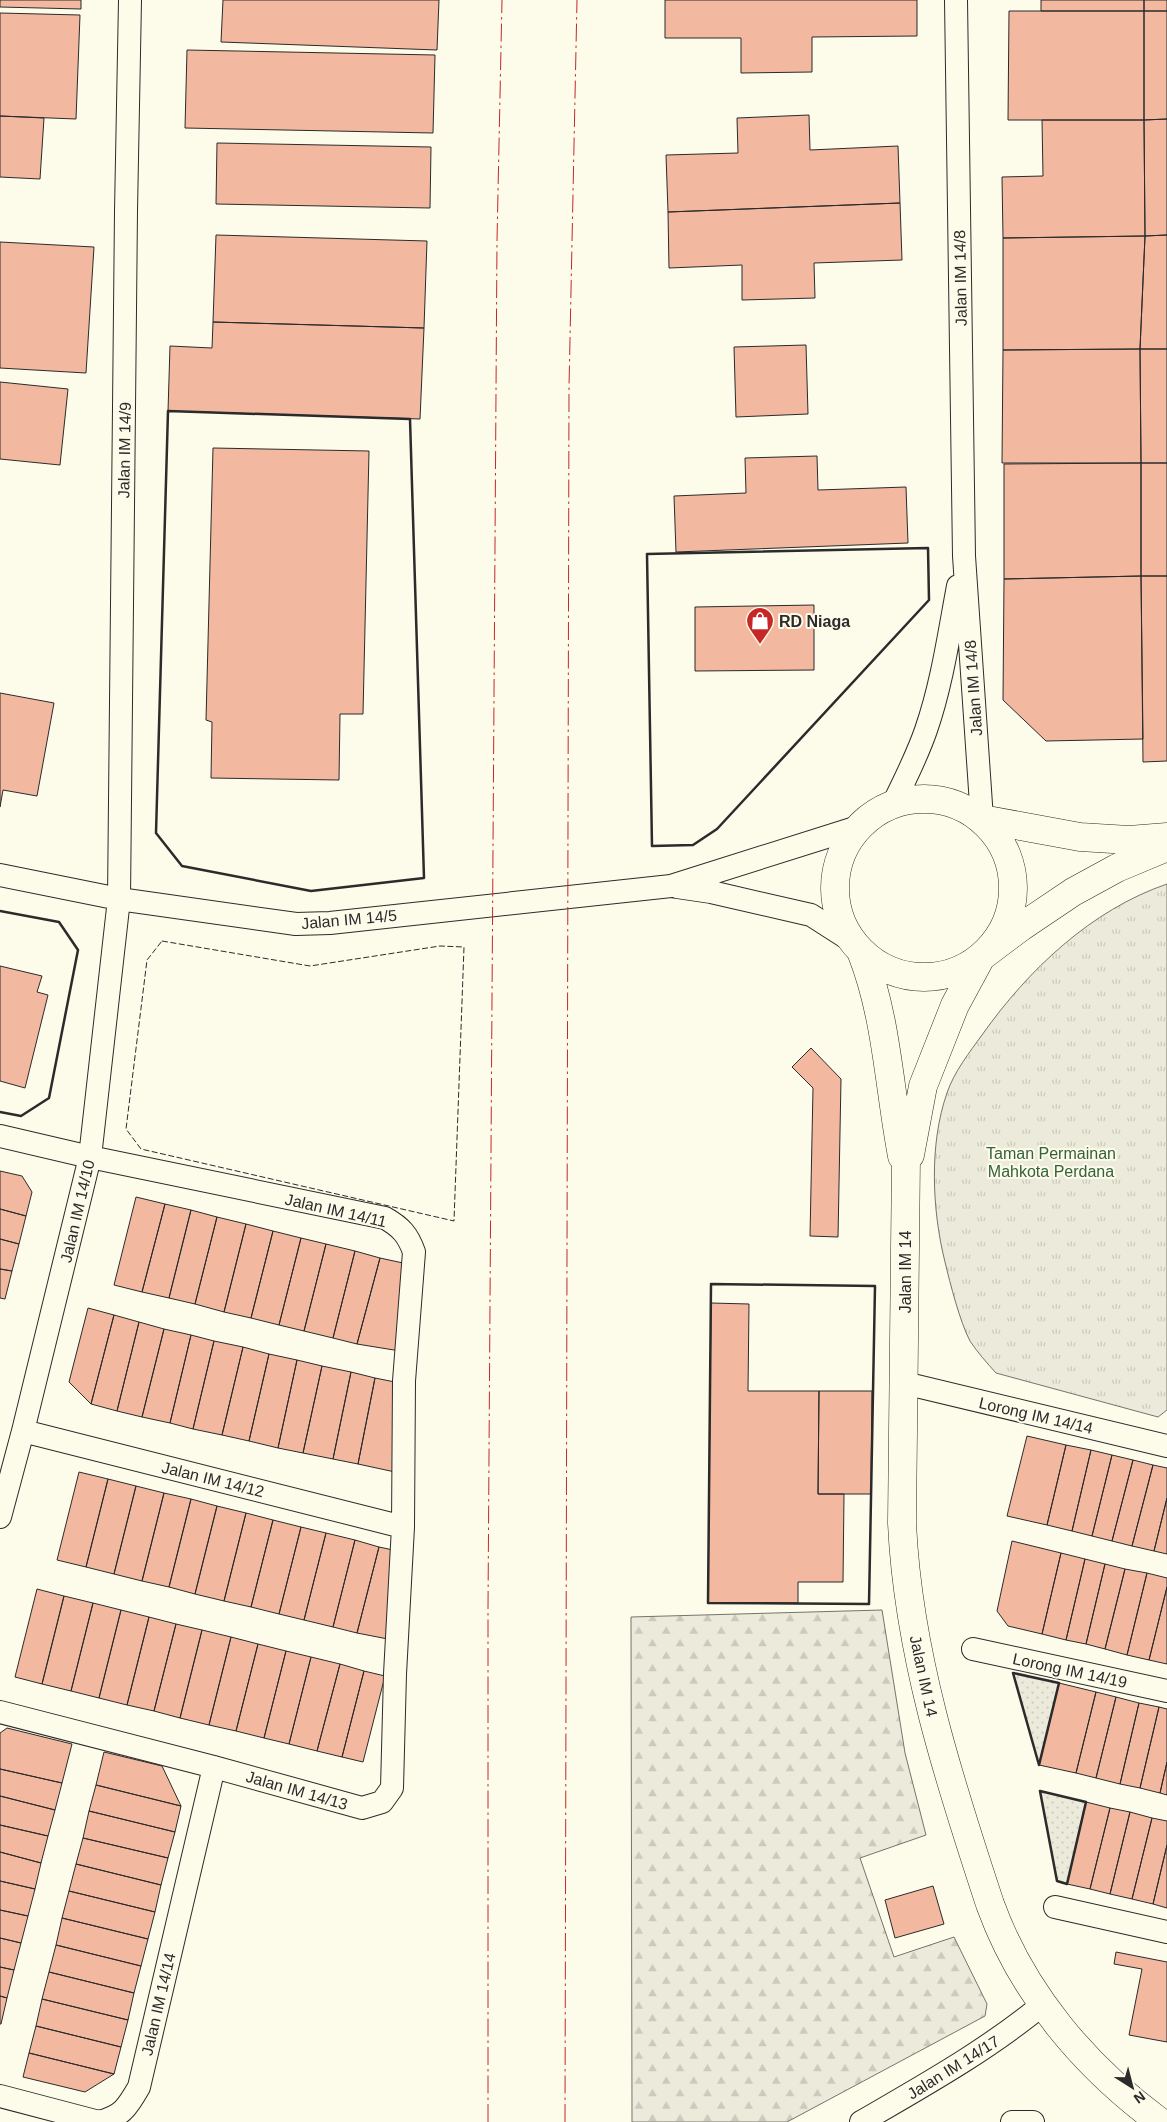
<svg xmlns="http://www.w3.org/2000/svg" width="1167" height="2122" font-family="Helvetica,sans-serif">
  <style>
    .grass { fill: url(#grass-tufts); stroke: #74746e }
    .forest { fill: url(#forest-firs); stroke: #74746e }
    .garden { fill: url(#garden-dots); stroke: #74746e }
    .building { fill: #f2b8a0; stroke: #2b2b2b }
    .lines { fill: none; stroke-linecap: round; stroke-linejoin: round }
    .minor-casing { stroke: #2b2b2b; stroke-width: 24 }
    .tertiary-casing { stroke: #2b2b2b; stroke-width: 29 }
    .minor { stroke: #fdfbea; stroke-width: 22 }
    .tertiary { stroke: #fdfbea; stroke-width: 28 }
    .fence { stroke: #2b2b2b; stroke-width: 1; stroke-dasharray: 6 2.5; stroke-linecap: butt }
    .wall { stroke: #2b2b2b; stroke-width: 2.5 }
    .power { stroke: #c62828; stroke-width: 1; stroke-dasharray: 18 4 2.5 4; stroke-linecap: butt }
    .labels { text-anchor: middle; stroke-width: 4; stroke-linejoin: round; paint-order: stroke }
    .street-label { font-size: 16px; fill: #2b2b2b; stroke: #fdfbea }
    .poi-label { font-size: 16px; font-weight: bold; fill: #2b2b2b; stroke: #fdfbea; text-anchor: start }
    .park-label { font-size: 16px; fill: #34623c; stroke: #fdfbea }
  </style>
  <defs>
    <pattern id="grass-tufts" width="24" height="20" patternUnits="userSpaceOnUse" patternTransform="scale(1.25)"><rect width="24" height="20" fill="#ecebdb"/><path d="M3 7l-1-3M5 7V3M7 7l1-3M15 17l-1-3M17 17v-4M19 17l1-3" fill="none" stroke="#cbcabc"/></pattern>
    <pattern id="forest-firs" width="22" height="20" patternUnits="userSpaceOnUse" patternTransform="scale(1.25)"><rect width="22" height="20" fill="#ecebdb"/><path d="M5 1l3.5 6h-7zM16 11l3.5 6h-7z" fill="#cbcabc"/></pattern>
    <pattern id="garden-dots" width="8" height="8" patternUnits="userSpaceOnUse" patternTransform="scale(1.25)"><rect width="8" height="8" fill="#ecebdb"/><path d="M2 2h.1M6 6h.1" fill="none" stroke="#cbcabc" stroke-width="1.8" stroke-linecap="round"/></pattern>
  </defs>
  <rect width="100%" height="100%" fill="#fdfbea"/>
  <!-- grass -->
  <path class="grass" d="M 1167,884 L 1167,1410 L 1158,1417 L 996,1373 C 987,1363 978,1353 970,1341 C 960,1322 950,1283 945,1262 C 932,1210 929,1144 947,1093 C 954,1072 969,1053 982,1035 C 1028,970 1091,910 1167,884 Z"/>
  <!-- forest -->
  <path class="forest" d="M 882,1610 L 905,1753 L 926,1835 L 860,1858 L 894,1957 L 954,1937 L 987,2004 L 985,2016 L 787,2122 L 632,2122 L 631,1617 Z"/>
  <!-- garden -->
  <path class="garden" d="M 1013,1673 L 1059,1683 L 1039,1765 Z
    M 1040,1791 L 1086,1802 L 1067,1884 L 1057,1881 Z"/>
  <!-- building -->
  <path class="building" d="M 0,0 L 81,0 L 81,9 L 0,7 Z
    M 223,0 L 439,0 L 437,50 L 221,42 Z
    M 665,0 L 917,0 L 917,36 L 812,37 L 812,72 L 741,73 L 741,38 L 665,38 Z
    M 1041,0 L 1144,0 L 1144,11 L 1041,11 Z
    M 1144,0 L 1167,0 L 1167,11 L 1144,11 Z
    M 1009,11 L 1144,11 L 1144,120 L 1008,120 Z
    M 1144,11 L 1167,11 L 1167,119 L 1144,120 Z
    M 0,13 L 80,15 L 76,119 L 0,116 Z
    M 187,50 L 435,55 L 433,133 L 185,128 Z
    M 809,115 L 810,150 L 898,146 L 900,203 L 668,212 L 666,155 L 738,153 L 737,118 Z
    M 0,116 L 44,118 L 40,179 L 0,177 Z
    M 1167,119 L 1167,235 L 1145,236 L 1144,120 Z
    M 1042,120 L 1144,120 L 1145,236 L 1003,238 L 1002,177 L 1043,176 Z
    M 217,143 L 431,147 L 430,208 L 216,204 Z
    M 900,203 L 902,260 L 814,263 L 815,298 L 742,300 L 742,265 L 669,268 L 668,212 Z
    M 216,235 L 427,241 L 424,328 L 213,322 Z
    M 1167,235 L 1167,349 L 1140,349 L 1145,236 Z
    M 1145,236 L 1140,349 L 1003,350 L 1003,238 Z
    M 0,242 L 94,247 L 86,373 L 0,368 Z
    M 213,322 L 424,328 L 420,419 L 168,411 L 170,346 L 212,348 Z
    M 806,345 L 808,414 L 736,417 L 734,347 Z
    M 1140,349 L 1167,349 L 1167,463 L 1141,463 Z
    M 1140,349 L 1141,463 L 1002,463 L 1003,350 Z
    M 0,382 L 68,389 L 60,465 L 0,459 Z
    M 213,448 L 369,451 L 363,714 L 340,714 L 339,780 L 211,778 L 212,722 L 206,720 Z
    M 817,456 L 818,490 L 906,487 L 908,543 L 676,552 L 674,496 L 746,493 L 745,458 Z
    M 1141,463 L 1167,463 L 1167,576 L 1141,576 Z
    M 1141,463 L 1141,576 L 1004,579 L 1004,464 Z
    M 1141,576 L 1167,576 L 1167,761 L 1143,762 Z
    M 1141,576 L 1143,739 L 1046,741 L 1003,700 L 1004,579 Z
    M 814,605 L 814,670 L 695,671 L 695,607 Z
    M 0,693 L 54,703 L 37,796 L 3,790 L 0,807 Z
    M 0,966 L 42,976 L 37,992 L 48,995 L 25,1088 L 0,1081 Z
    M 811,1048 L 841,1079 L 838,1237 L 810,1236 L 813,1088 L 792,1067 Z
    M 0,1171 L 22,1176 L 32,1192 L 26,1216 L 0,1209 Z
    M 136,1197 L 165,1204 L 142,1292 L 114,1285 Z
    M 165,1204 L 191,1210 L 169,1298 L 142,1292 Z
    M 0,1209 L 26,1216 L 19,1244 L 0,1239 Z
    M 191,1210 L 217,1217 L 195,1304 L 169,1298 Z
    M 217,1217 L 246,1224 L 224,1312 L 195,1304 Z
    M 246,1224 L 273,1231 L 251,1318 L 224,1312 Z
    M 273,1231 L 301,1238 L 279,1325 L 251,1318 Z
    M 301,1238 L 326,1244 L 304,1331 L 279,1325 Z
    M 0,1239 L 19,1244 L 12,1271 L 0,1269 Z
    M 326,1244 L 355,1251 L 333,1338 L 304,1331 Z
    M 355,1251 L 380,1258 L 357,1344 L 333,1338 Z
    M 380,1258 L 403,1263 L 400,1351 L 357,1344 Z
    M 0,1269 L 12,1271 L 5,1299 L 0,1298 Z
    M 711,1303 L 749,1304 L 748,1391 L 819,1391 L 818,1494 L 844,1494 L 843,1582 L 798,1582 L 798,1603 L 708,1603 Z
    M 88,1308 L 114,1315 L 91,1404 L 69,1382 Z
    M 114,1315 L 139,1322 L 117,1411 L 91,1404 Z
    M 139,1322 L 164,1329 L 142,1417 L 117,1411 Z
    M 164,1329 L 191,1335 L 170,1423 L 142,1417 Z
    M 191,1335 L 214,1341 L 193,1429 L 170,1423 Z
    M 214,1341 L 243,1347 L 222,1435 L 193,1429 Z
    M 243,1347 L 269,1354 L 249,1441 L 222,1435 Z
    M 269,1354 L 297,1360 L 278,1448 L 249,1441 Z
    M 297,1360 L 322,1366 L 303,1453 L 278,1448 Z
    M 322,1366 L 351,1372 L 333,1459 L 303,1453 Z
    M 351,1372 L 375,1378 L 358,1464 L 333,1459 Z
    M 375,1378 L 400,1383 L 395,1472 L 358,1464 Z
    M 819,1391 L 872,1391 L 871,1494 L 818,1494 Z
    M 1027,1436 L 1066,1445 L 1047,1525 L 1007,1516 Z
    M 1066,1445 L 1091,1450 L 1072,1531 L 1047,1525 Z
    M 1091,1450 L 1112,1455 L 1092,1536 L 1072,1531 Z
    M 1112,1455 L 1133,1460 L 1112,1541 L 1092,1536 Z
    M 1133,1460 L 1153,1465 L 1132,1546 L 1112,1541 Z
    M 1153,1465 L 1167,1468 L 1167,1498 L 1154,1551 L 1132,1546 Z
    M 79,1472 L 108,1479 L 86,1567 L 57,1560 Z
    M 108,1479 L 136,1486 L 114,1574 L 86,1567 Z
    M 136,1486 L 164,1493 L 142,1581 L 114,1574 Z
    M 164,1493 L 191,1499 L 169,1587 L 142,1581 Z
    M 1167,1498 L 1167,1554 L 1154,1551 Z
    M 191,1499 L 217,1506 L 195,1594 L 169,1587 Z
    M 217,1506 L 246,1513 L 224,1601 L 195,1594 Z
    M 246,1513 L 273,1520 L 251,1607 L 224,1601 Z
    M 273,1520 L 301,1527 L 279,1614 L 251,1607 Z
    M 301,1527 L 326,1533 L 304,1620 L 279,1614 Z
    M 326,1533 L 355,1540 L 333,1627 L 304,1620 Z
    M 355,1540 L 379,1547 L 357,1633 L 333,1627 Z
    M 1012,1541 L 1061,1553 L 1042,1634 L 1008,1626 L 997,1611 Z
    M 379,1547 L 398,1551 L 393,1640 L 357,1633 Z
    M 1061,1553 L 1085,1559 L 1066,1640 L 1042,1634 Z
    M 1085,1559 L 1105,1564 L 1086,1644 L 1066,1640 Z
    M 1105,1564 L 1125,1569 L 1105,1649 L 1086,1644 Z
    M 1125,1569 L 1147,1573 L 1127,1655 L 1105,1649 Z
    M 1147,1573 L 1167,1578 L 1167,1587 L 1149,1660 L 1127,1655 Z
    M 1167,1587 L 1167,1664 L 1149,1660 Z
    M 37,1589 L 64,1596 L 42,1684 L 15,1677 Z
    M 64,1596 L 93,1603 L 71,1691 L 42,1684 Z
    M 93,1603 L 121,1610 L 99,1698 L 71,1691 Z
    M 121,1610 L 149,1617 L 127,1705 L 99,1698 Z
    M 149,1617 L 176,1624 L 154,1711 L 127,1705 Z
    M 176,1624 L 202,1630 L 180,1718 L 154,1711 Z
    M 202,1630 L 231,1637 L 209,1725 L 180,1718 Z
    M 231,1637 L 258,1644 L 236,1731 L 209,1725 Z
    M 258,1644 L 286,1651 L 264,1738 L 236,1731 Z
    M 286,1651 L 311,1657 L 289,1744 L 264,1738 Z
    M 311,1657 L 340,1664 L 317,1751 L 289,1744 Z
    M 340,1664 L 364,1671 L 342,1757 L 317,1751 Z
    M 364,1671 L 385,1676 L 363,1762 L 342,1757 Z
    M 1059,1683 L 1096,1692 L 1076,1773 L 1039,1765 Z
    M 1096,1692 L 1116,1697 L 1096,1778 L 1076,1773 Z
    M 1116,1697 L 1139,1703 L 1120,1784 L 1096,1778 Z
    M 1139,1703 L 1159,1707 L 1140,1788 L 1120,1784 Z
    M 1159,1707 L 1167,1709 L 1167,1762 L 1160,1793 L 1140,1788 Z
    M 7,1728 L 72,1744 L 62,1783 L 0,1769 L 0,1733 Z
    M 104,1752 L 162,1766 L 181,1806 L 96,1785 Z
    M 1167,1762 L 1167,1795 L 1160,1793 Z
    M 0,1769 L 62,1783 L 55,1810 L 0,1796 Z
    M 96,1785 L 181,1806 L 175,1832 L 89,1811 Z
    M 0,1796 L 55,1810 L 48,1836 L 0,1825 Z
    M 1086,1802 L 1110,1808 L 1090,1889 L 1067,1884 Z
    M 1110,1808 L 1130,1812 L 1110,1894 L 1090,1889 Z
    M 89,1811 L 175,1832 L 168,1858 L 83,1838 Z
    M 1130,1812 L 1152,1818 L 1132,1899 L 1110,1894 Z
    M 1152,1818 L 1167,1821 L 1167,1845 L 1153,1904 L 1132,1899 Z
    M 0,1825 L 48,1836 L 41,1863 L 0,1852 Z
    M 83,1838 L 168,1858 L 161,1885 L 76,1864 Z
    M 1167,1845 L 1167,1908 L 1153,1904 Z
    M 0,1852 L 41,1863 L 35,1889 L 0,1881 Z
    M 76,1864 L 161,1885 L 155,1912 L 69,1891 Z
    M 0,1881 L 35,1889 L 28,1916 L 0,1910 Z
    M 933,1886 L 944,1924 L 895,1938 L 885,1900 Z
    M 69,1891 L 155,1912 L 148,1939 L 62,1918 Z
    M 0,1910 L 28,1916 L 21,1943 L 0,1938 Z
    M 62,1918 L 148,1939 L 141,1966 L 56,1945 Z
    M 0,1938 L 21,1943 L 14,1970 L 0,1967 Z
    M 56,1945 L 141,1966 L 134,1993 L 49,1972 Z
    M 1116,1952 L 1167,1962 L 1167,2042 L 1129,2035 L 1142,1969 L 1114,1964 Z
    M 0,1967 L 14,1970 L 7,1998 L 0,1996 Z
    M 49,1972 L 134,1993 L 128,2020 L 42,1999 Z
    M 0,1996 L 7,1998 L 1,2024 L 0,2024 Z
    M 42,1999 L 128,2020 L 121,2047 L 36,2026 Z
    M 36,2026 L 121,2047 L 114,2074 L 29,2053 Z
    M 29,2053 L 114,2074 L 85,2092 L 23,2077 Z"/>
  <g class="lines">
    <defs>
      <path id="minor" d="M 956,0 L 964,556 L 982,819
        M 893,804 C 905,780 917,756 926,730 C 942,684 949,634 958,586
        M 0,875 L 119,899 L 296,924 L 330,923 L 671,886 L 858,827
        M 677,887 L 711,892 L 811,915 L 850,940
        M 0,1136 L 90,1157 L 385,1218 C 401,1227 408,1235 414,1252 L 404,1381 L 403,1527 L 395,1674 L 392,1788 L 382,1802 L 362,1808 L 214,1767 L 0,1712
        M 904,1383 L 1167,1446
        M 23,1431 L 403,1527
        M 0,1517 L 23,1431 L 90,1157 L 119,899 L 126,211 L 130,0
        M 973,1649 L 1167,1691
        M 1055,1907 L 1167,1932
        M 0,2096 L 99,2122 C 122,2116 127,2108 139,2087 L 214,1767
        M 861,2122 C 923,2086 986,2051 1042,2005
        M 1012,2122 L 1033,2122"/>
      <path id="tertiary" d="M835 888a89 89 0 1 1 178 0a89 89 0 1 1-178 0Z
        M 982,819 L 1080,837 L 1129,840 L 1167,837
        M 862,954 C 887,1018 889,1088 902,1156 L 906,1158
        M 906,1158 L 902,1523 C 908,1654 949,1780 990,1904 C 1022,1993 1085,2067 1160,2122
        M 906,1158 L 910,1155 L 923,1086 L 955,1005 L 981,957 L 1021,927 L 1073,892 L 1117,868 L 1167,847"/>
    </defs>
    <!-- minor casing -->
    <use href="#minor" class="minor-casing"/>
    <!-- tertiary casing -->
    <use href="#tertiary" class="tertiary-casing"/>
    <!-- minor -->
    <use href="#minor" class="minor"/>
    <!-- tertiary -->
    <use href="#tertiary" class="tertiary"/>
    <!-- fence -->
    <path class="fence" d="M 162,941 L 310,966 L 440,946 L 464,947 L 454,1221 L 141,1149 L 126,1129 L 147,960 Z"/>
    <!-- wall -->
    <path class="wall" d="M 168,411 L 410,419 L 424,878 L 311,891 L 182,866 L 156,833 Z
      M 928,548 L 929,600 L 717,829 L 693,845 L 652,846 L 647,554 Z
      M 0,911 L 59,922 L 78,950 L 49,1098 L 21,1116 L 0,1112
      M 711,1284 L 875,1286 L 869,1604 L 708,1603 Z
      M 1013,1673 L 1059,1683 L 1039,1765 Z
      M 1040,1791 L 1086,1802 L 1067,1884 L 1057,1881 Z"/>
    <!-- power -->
    <path class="power" d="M 488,2122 L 488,1608 L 497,241 L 502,0
      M 565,2122 L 569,388 L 577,0"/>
  </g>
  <!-- icons -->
  <defs>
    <symbol id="shop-pin" viewBox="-11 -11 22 30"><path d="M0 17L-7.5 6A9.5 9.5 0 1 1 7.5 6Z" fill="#c62828" stroke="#fdfbea"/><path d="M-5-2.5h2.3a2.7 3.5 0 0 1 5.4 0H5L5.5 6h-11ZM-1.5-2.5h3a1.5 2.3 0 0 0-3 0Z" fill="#fff"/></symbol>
  </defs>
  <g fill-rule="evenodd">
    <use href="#shop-pin" x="744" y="605" width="32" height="43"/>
  </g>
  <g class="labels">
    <!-- street labels -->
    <g class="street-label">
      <text transform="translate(960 278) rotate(-91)" y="6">Jalan IM 14/8</text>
      <text transform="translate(124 450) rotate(-89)" y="6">Jalan IM 14/9</text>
      <text transform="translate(973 688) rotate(-94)" y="6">Jalan IM 14/8</text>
      <text transform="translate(349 919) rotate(-5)" y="6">Jalan IM 14/5</text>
      <text transform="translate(336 1210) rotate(13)" y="6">Jalan IM 14/11</text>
      <text transform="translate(77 1211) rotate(-77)" y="6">Jalan IM 14/10</text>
      <text transform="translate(905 1272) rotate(-90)" y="6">Jalan IM 14</text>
      <text transform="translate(1036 1415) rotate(13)" y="6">Lorong IM 14/14</text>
      <text transform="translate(213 1479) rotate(14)" y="6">Jalan IM 14/12</text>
      <text transform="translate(1070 1670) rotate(12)" y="6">Lorong IM 14/19</text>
      <text transform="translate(924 1676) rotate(78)" y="6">Jalan IM 14</text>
      <text transform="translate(297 1790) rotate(16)" y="6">Jalan IM 14/13</text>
      <text transform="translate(158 2004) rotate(-77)" y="6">Jalan IM 14/14</text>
      <text transform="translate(953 2067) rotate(-32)" y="6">Jalan IM 14/17</text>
    </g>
    <!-- poi labels -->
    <g class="poi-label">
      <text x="779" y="627">RD Niaga</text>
    </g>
    <!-- park labels -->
    <g class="park-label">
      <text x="1051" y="1159">Taman Permainan<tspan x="1051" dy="18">Mahkota Perdana</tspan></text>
    </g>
  </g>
  <!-- north arrow -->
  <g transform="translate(1132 2087) rotate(144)" stroke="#fdfbea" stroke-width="4" paint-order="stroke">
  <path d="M0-4L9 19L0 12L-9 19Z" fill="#2b2b2b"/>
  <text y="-8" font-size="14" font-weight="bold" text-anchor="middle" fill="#2b2b2b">N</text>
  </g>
</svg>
